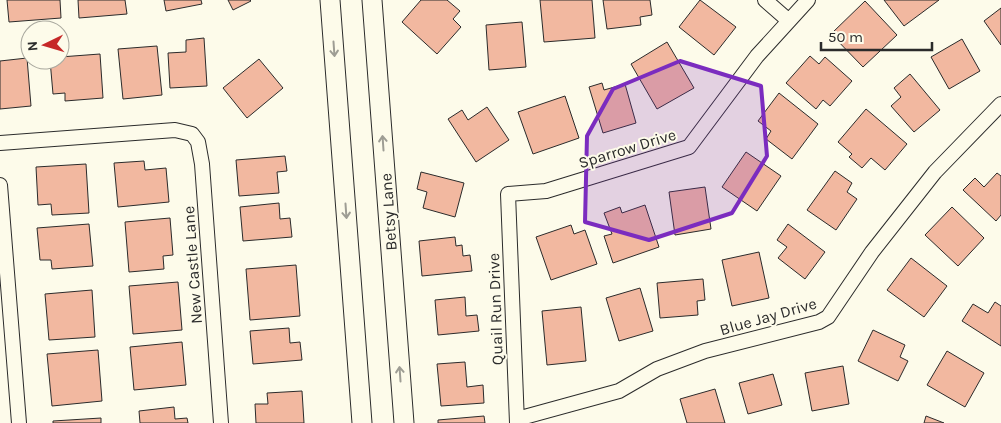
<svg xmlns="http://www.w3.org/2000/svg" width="1001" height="423" font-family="Karla,sans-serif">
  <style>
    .building { fill: #f2b8a0; stroke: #2b2b2b }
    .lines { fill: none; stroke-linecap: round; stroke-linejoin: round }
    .street-casing { stroke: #2b2b2b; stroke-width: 16 }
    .secondary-casing { stroke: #2b2b2b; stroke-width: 21 }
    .street { stroke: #fdfbea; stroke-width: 14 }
    .secondary { stroke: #fdfbea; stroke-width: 19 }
    .oneway { stroke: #9e9d94 }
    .marked { fill: #7b2cbf; fill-opacity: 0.2; stroke: #7b2cbf; stroke-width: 4; stroke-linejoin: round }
    .labels { text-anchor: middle; stroke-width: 4; stroke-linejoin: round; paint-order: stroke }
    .street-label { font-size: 16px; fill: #2b2b2b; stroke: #fdfbea }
  </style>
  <rect width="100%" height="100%" fill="#fdfbea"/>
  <!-- building -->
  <path class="building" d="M 7,0 L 60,0 L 61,18 L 9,22 Z
    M 78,0 L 125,0 L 127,14 L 79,18 Z
    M 164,0 L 201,0 L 202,4 L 166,11 Z
    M 228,0 L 250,0 L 251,1 L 233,10 Z
    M 421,0 L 447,0 L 460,11 L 453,19 L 461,27 L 437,54 L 402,22 Z
    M 540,0 L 592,0 L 595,38 L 544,42 Z
    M 603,0 L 650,0 L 652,15 L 640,17 L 641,25 L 607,29 Z
    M 700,0 L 736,27 L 714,55 L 679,27 Z
    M 884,0 L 939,0 L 904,26 Z
    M 865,1 L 897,35 L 863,67 L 831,34 Z
    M 1001,8 L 1001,45 L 984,21 Z
    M 522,22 L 526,67 L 489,70 L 486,25 Z
    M 204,38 L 207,86 L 170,88 L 168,53 L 186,52 L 186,40 Z
    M 962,39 L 980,71 L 949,89 L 931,57 Z
    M 667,42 L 694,88 L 657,109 L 631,64 Z
    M 157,46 L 162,95 L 123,99 L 118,49 Z
    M 100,54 L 103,98 L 65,101 L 65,93 L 53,94 L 50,60 L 60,60 L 60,57 Z
    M 810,56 L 819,64 L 825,57 L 852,81 L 830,106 L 823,100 L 816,109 L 786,83 Z
    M 27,58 L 31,106 L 0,109 L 0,61 Z
    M 259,59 L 283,88 L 247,118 L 223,88 Z
    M 910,74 L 940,110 L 914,132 L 891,106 L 901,97 L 894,88 Z
    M 602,83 L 604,90 L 625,84 L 636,123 L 603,133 L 589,87 Z
    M 779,93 L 818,124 L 792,159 L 766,139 L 771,131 L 758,121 Z
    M 565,96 L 579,138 L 533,154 L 518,112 Z
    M 487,107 L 509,140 L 476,162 L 448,119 L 462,110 L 468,120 Z
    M 866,109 L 907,144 L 885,170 L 871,158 L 862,168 L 849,157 L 852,154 L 838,142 Z
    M 746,152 L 781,176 L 757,211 L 722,187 Z
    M 285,156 L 287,171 L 277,172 L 279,193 L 239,196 L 236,160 Z
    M 144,161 L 145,170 L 166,168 L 169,202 L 118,207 L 114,163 Z
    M 86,164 L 89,213 L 52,215 L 51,204 L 38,205 L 36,167 Z
    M 835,171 L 852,183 L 847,192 L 857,199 L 836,230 L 807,210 Z
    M 421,172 L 464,183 L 455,217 L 423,208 L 427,192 L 417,189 Z
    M 997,173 L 1001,176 L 1001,215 L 996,221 L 963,190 L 975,178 L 984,187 Z
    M 705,187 L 711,229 L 675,235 L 669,192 Z
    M 279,203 L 280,219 L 290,218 L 292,237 L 243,241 L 240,207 Z
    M 645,205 L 659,247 L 613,263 L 604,236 L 612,234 L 604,213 L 620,207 L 622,213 Z
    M 952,207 L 984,238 L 958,266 L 925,235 Z
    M 170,218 L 173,255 L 163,256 L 164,269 L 129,272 L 125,222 Z
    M 89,224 L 93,266 L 52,269 L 51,260 L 40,260 L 37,228 Z
    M 788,224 L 825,252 L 805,279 L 778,258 L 787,247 L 777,240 Z
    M 571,225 L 574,234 L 585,230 L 597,264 L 551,280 L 536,237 Z
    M 455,237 L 456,246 L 462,245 L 463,256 L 470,255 L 472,271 L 422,276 L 419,241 Z
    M 759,252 L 769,298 L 732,306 L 722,260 Z
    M 911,258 L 947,286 L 924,317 L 887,290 Z
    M 296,265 L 300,316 L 250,320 L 246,269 Z
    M 703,279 L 705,300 L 697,301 L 698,315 L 660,318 L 657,283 Z
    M 178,282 L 182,330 L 133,334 L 129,286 Z
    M 640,288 L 653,331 L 619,341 L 606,298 Z
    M 92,290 L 95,337 L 49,340 L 45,294 Z
    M 465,297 L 466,316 L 477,315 L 479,331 L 438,335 L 435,300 Z
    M 995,302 L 1001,306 L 1001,346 L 962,321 L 973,304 L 988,313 Z
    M 581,307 L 586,361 L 547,365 L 542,311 Z
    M 289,328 L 290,343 L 300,342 L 302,360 L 253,364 L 250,331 Z
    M 873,330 L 905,345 L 900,357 L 908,361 L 898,381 L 858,361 Z
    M 182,342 L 186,385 L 134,390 L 130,347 Z
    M 98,350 L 102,401 L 52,406 L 47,354 Z
    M 947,351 L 984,373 L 965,407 L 927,385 Z
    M 465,362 L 467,387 L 483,385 L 484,403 L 441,406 L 437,364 Z
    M 843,366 L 849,404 L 812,411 L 805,373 Z
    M 773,374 L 782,405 L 748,414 L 739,383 Z
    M 715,389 L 725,423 L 687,423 L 680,399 Z
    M 302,391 L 304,423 L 256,423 L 255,404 L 268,404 L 267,393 Z
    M 174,407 L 175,419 L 187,418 L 188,423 L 140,423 L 139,411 Z
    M 484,416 L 485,423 L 438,423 L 438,420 Z
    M 926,416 L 944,423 L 924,423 Z
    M 101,418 L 101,423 L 53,423 L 53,421 Z"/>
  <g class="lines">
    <defs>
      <path id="street" d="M 765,0 L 789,21
        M 0,143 L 175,130 L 192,134 L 198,142 L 202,164 L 221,423
        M 0,185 L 19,423
        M 517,419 L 619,391 L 657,369 L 705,351 L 819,322 L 828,317 L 872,252 L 935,172 L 1001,104
        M 517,423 L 508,194 L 546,191 L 689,147 L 757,56 L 808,0"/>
      <path id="secondary" d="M 330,0 L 362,423
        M 372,0 L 404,423"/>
    </defs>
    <!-- street casing -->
    <use href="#street" class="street-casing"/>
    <!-- secondary casing -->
    <use href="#secondary" class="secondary-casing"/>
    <!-- street -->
    <use href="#street" class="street"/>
    <!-- secondary -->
    <use href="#secondary" class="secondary"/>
  </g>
  <!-- one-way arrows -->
  <defs><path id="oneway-shaft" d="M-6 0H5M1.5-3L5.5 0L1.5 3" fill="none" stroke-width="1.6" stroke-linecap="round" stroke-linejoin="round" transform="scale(1.25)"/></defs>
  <g class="oneway">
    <use href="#oneway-shaft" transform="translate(334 49) rotate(86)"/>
    <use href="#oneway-shaft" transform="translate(383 143) rotate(-94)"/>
    <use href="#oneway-shaft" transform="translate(346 211) rotate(86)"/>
    <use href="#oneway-shaft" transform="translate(400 374) rotate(-94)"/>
  </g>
  <!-- marked area -->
  <path class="marked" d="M 680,61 L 761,86 L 767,156 L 732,213 L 649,240 L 585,222 L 587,136 L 613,89 Z"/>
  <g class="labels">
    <!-- street labels -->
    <g class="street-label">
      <text transform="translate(627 148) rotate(-17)" y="6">Sparrow Drive</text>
      <text transform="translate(388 212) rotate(-94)" y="6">Betsy Lane</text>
      <text transform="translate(192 265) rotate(-94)" y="6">New Castle Lane</text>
      <text transform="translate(495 309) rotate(-92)" y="6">Quail Run Drive</text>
      <text transform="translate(768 316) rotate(-16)" y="6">Blue Jay Drive</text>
    </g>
  </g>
  <!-- north arrow -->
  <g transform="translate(45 45) rotate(265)"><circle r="24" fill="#fdfbea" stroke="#a9a89e"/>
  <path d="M0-4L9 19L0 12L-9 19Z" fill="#c62828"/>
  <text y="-8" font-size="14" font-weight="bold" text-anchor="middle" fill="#2b2b2b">N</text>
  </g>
  <!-- scale -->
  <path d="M821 42v8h111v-8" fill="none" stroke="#2b2b2b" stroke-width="2.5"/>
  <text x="828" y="42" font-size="15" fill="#2b2b2b" stroke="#fdfbea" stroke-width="4" paint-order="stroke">50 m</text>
</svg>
